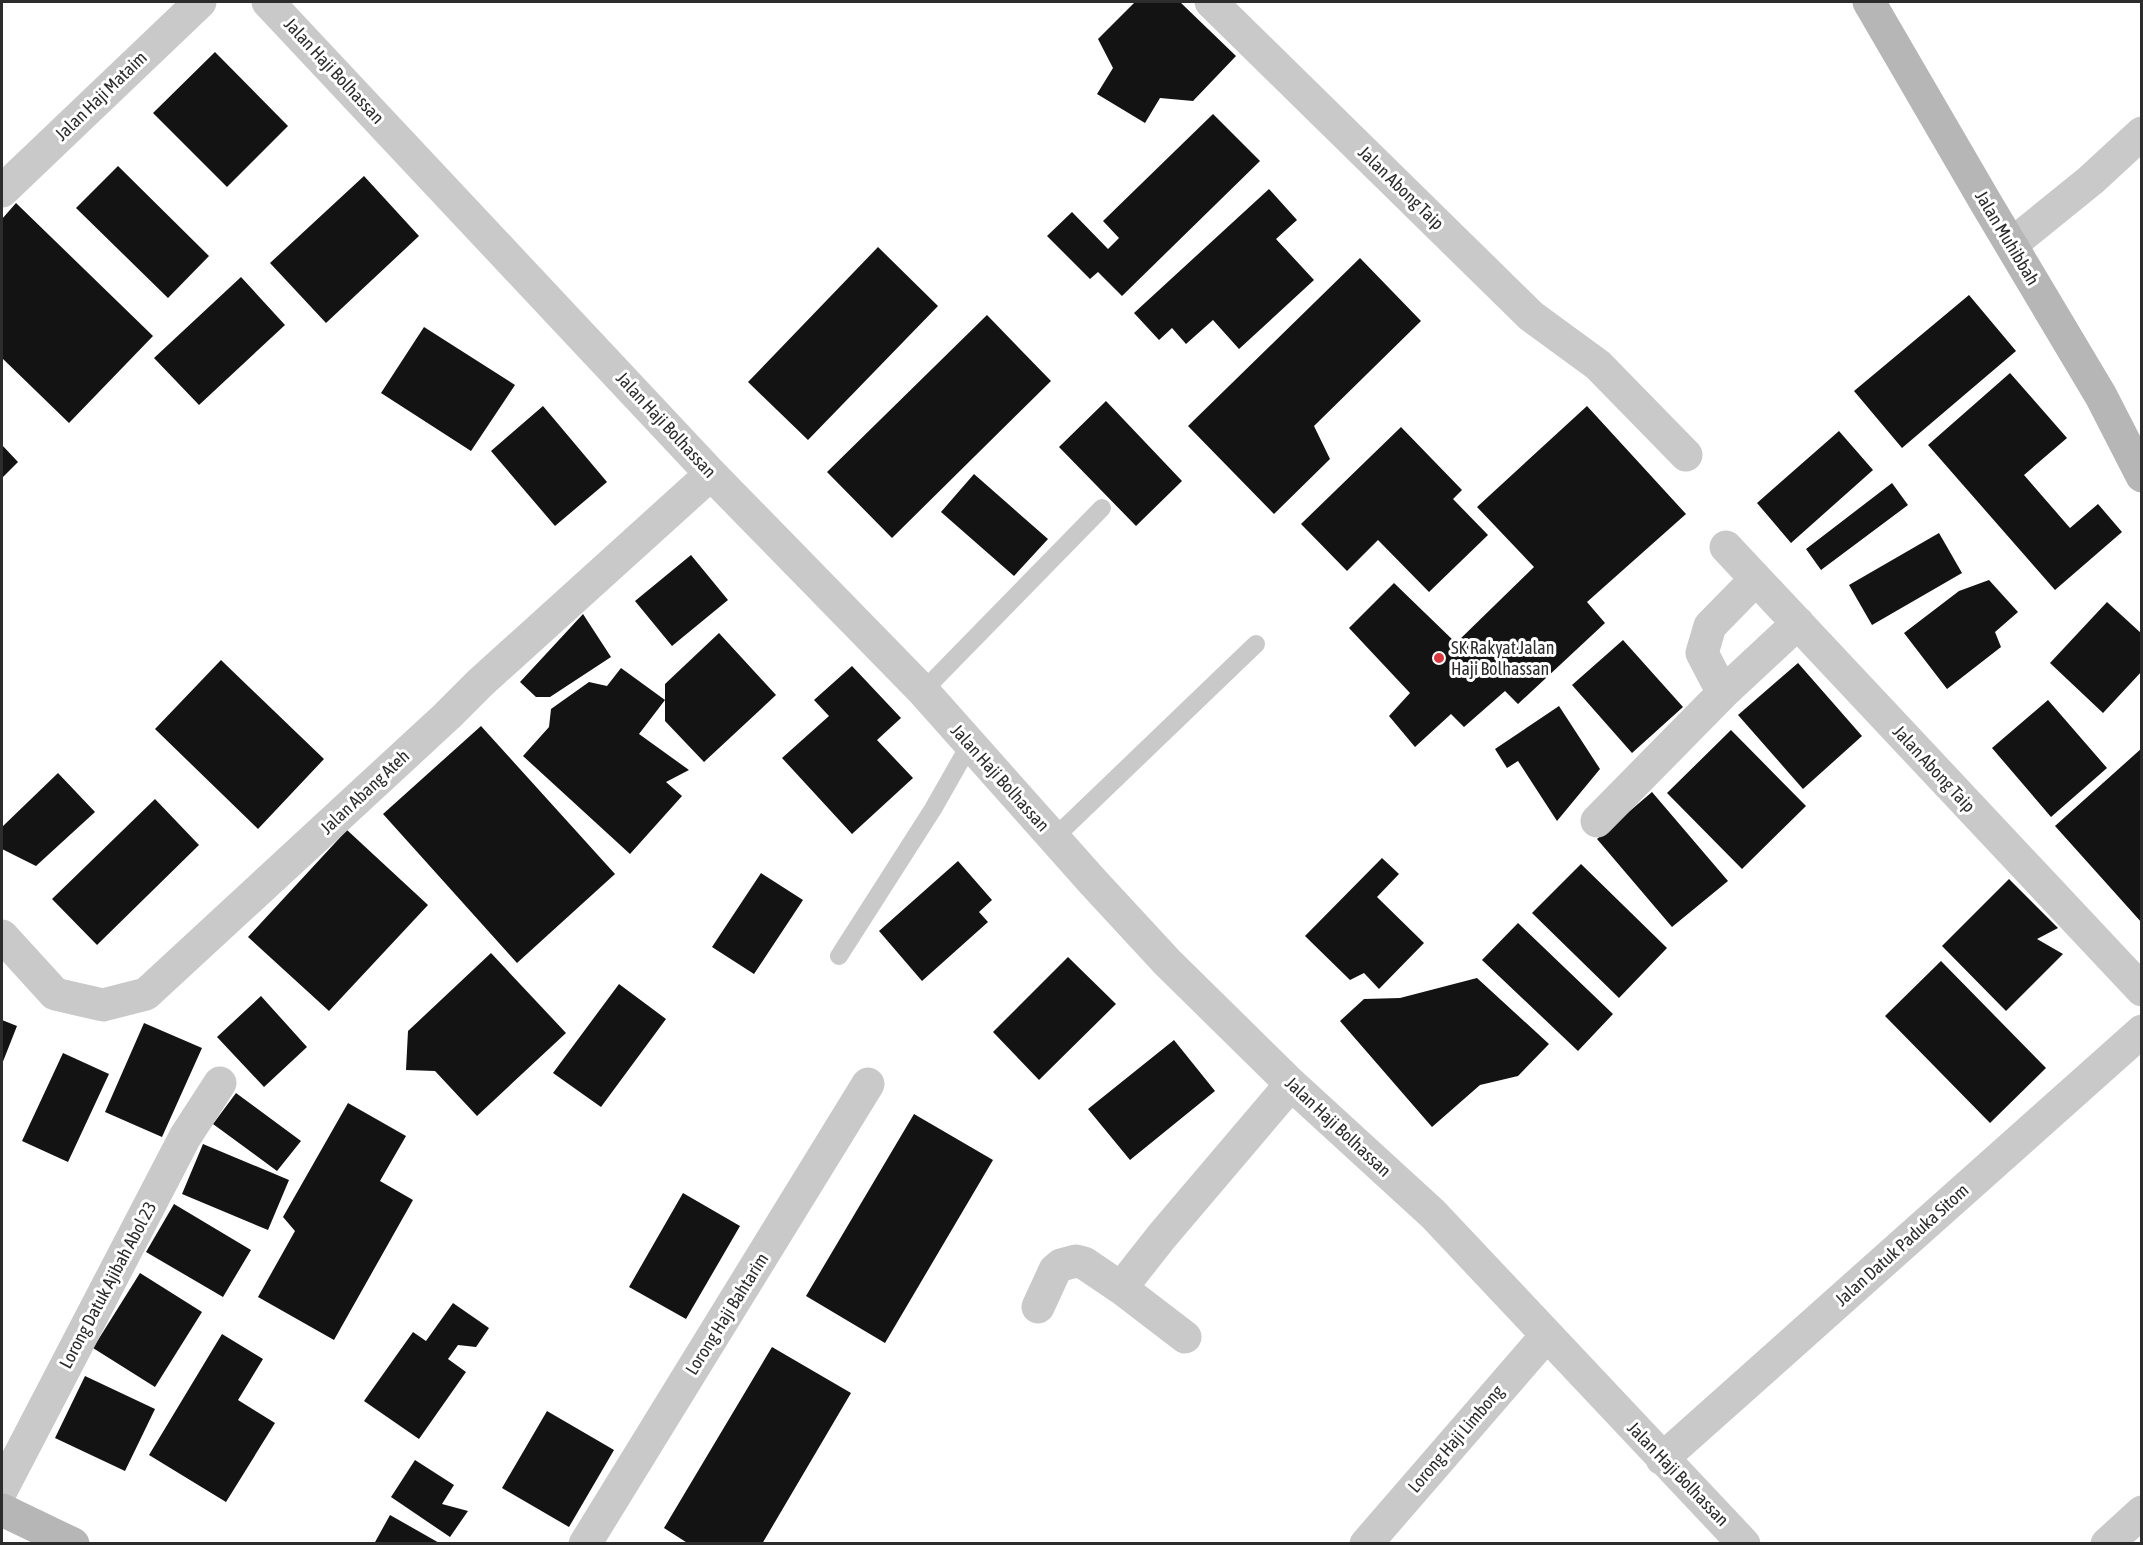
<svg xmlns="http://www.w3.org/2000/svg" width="2143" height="1545" font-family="'Asap Condensed',sans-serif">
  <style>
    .building { fill: #131313 }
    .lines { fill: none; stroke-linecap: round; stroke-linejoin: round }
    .service { stroke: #c9c9c9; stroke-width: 18 }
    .minor { stroke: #c9c9c9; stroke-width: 33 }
    .tertiary { stroke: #c9c9c9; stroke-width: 33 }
    .secondary { stroke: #b6b6b6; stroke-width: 33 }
    .poi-dot { fill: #d9383e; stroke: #fff; stroke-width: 2 }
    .labels { text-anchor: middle; stroke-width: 6; stroke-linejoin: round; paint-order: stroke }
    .street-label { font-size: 18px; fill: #2c2c2c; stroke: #fff }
    .poi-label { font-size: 18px; fill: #2c2c2c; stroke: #fff; text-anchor: start }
  </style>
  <rect width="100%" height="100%" fill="#fff"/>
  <!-- building -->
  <path class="building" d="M 1135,2 L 1180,2 L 1236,56 L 1193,101 L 1160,98 L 1145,123 L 1097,94 L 1113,68 L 1098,39 Z
    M 215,52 L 288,126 L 227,187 L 153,113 Z
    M 1213,114 L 1260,161 L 1122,296 L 1098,272 L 1090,279 L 1047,236 L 1072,212 L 1108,249 L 1119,238 L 1103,221 Z
    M 118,166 L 209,256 L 168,298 L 76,208 Z
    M 364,176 L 419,236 L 326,323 L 270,263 Z
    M 1269,189 L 1297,220 L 1276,239 L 1314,280 L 1239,349 L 1213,320 L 1186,344 L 1172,328 L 1159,340 L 1134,313 Z
    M 16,203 L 153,336 L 69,423 L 2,358 L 2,219 Z
    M 878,247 L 938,306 L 808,440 L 748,382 Z
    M 1360,258 L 1421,321 L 1314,426 L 1330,459 L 1274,514 L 1188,426 Z
    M 241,277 L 285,325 L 199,405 L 154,358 Z
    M 1969,295 L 2016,351 L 1902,448 L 1854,391 Z
    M 987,315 L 1051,381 L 892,538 L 827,472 Z
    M 424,327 L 515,385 L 471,451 L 381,393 Z
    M 2010,373 L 2067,438 L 2024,475 L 2070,528 L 2098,504 L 2122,532 L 2055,590 L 1928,445 Z
    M 1106,401 L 1182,481 L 1136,526 L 1059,447 Z
    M 543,406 L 607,482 L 555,526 L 491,451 Z
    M 1587,406 L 1686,514 L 1587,602 L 1605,623 L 1518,704 L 1505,691 L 1464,727 L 1451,714 L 1415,747 L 1389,716 L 1410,693 L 1349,628 L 1394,583 L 1456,643 L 1534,567 L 1477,507 Z
    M 1401,427 L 1462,490 L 1453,499 L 1488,535 L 1429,592 L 1378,540 L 1347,571 L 1301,524 Z
    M 1839,431 L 1873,470 L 1791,543 L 1757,503 Z
    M 2,445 L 18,462 L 2,478 Z
    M 974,474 L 1048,539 L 1014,576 L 941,512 Z
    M 1892,483 L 1908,505 L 1821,570 L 1806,549 Z
    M 1939,533 L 1962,573 L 1872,625 L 1849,585 Z
    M 691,555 L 728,600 L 672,646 L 635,601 Z
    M 1989,580 L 2018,612 L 1995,632 L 2001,647 L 1947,689 L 1904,633 L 1959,591 Z
    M 2107,602 L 2142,634 L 2142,671 L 2103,713 L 2050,663 Z
    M 583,614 L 611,657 L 550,697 L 536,697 L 520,682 Z
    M 719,633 L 776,695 L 704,762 L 665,721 L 665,684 Z
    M 1623,640 L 1683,707 L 1632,753 L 1572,685 Z
    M 221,660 L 324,759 L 258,829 L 155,729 Z
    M 1798,663 L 1862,736 L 1803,789 L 1738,715 Z
    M 852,666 L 901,718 L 877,740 L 913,778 L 852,834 L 782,758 L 829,716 L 814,700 Z
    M 621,668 L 665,700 L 639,734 L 689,770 L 666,782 L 682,796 L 630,854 L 523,756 L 549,727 L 551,709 L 589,682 L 607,686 Z
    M 2048,700 L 2107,768 L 2051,817 L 1992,748 Z
    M 1559,706 L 1600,769 L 1557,821 L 1518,761 L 1507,768 L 1495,749 Z
    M 481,726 L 615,874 L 517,963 L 383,814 Z
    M 1731,730 L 1806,806 L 1742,869 L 1667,793 Z
    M 2142,748 L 2142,923 L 2055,826 Z
    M 58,773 L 95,812 L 36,866 L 2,849 L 2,827 Z
    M 1652,792 L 1728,881 L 1672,927 L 1597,839 Z
    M 155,799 L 199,845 L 97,945 L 52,899 Z
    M 347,830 L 428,905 L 329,1011 L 248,937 Z
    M 1382,858 L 1399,874 L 1377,897 L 1424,943 L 1379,989 L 1364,973 L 1350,980 L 1305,936 Z
    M 958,861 L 992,900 L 979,912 L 988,922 L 922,981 L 879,931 Z
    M 1581,864 L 1667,948 L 1619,998 L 1532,913 Z
    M 761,873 L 803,900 L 754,974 L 712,947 Z
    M 2009,879 L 2058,928 L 2037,939 L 2063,954 L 2006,1011 L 1942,946 Z
    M 1518,923 L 1613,1014 L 1578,1051 L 1482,960 Z
    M 491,953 L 566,1033 L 477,1116 L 435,1071 L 406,1070 L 408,1031 Z
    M 1068,957 L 1116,1004 L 1039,1080 L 993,1032 Z
    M 1941,961 L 2046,1068 L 1990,1123 L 1885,1016 Z
    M 1477,978 L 1549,1044 L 1518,1076 L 1480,1085 L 1432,1127 L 1340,1021 L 1364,999 L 1400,998 Z
    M 619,984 L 666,1019 L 601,1107 L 553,1073 Z
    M 261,996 L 307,1047 L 264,1087 L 217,1037 Z
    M 2,1020 L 17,1026 L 2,1064 Z
    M 144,1023 L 202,1048 L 162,1137 L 105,1112 Z
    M 1174,1040 L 1215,1091 L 1130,1160 L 1088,1109 Z
    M 63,1053 L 109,1074 L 68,1162 L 22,1141 Z
    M 236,1093 L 301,1141 L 277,1171 L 213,1124 Z
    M 348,1103 L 406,1136 L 380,1181 L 413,1200 L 334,1340 L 258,1297 L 295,1231 L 283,1217 Z
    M 914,1114 L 993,1160 L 885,1343 L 806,1296 Z
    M 203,1144 L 289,1180 L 268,1230 L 182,1194 Z
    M 683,1193 L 740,1226 L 686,1319 L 629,1287 Z
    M 174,1204 L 251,1250 L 223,1297 L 146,1252 Z
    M 140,1273 L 202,1312 L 155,1387 L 93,1348 Z
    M 453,1303 L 489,1328 L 476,1347 L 458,1345 L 448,1359 L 466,1372 L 419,1439 L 364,1401 L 413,1332 L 426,1341 Z
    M 222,1334 L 263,1359 L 238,1400 L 275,1423 L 226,1502 L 149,1455 Z
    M 772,1347 L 851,1393 L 762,1544 L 689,1544 L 664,1528 Z
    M 85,1376 L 155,1409 L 125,1471 L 55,1438 Z
    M 547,1411 L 614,1450 L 569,1527 L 502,1488 Z
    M 415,1460 L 454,1485 L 442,1504 L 468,1511 L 450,1537 L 391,1497 Z
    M 390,1515 L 441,1544 L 374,1544 Z"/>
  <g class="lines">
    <!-- service -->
    <path class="service" d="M 923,691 L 1102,508
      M 1054,838 L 1256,644
      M 839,956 L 933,809 L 970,744"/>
    <!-- minor -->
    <path class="minor" d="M 268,2 L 711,474 L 923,691 L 1093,882 L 1167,962 L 1291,1084 L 1433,1214 L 1744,1544
      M 1211,2 L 1531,316 L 1598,365 L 1686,455
      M 2012,244 L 2091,180 L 2142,133
      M 1726,547 L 2142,990
      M 1724,692 L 1715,678 L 1702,653 L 1710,626 L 1756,579
      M 1597,821 L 1724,692 L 1798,623
      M 2,936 L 55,994 L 103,1005 L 146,994 L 447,716 L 480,683 L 711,474
      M 1121,1288 L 1162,1236 L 1291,1084
      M 1038,1307 L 1055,1270 L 1061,1265 L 1076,1261 L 1084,1263 L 1121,1288 L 1185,1337
      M 1662,1459 L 2142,1031
      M 2,1489 L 185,1137 L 220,1083
      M 585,1544 L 868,1084
      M 1366,1544 L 1547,1335"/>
    <!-- tertiary -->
    <path class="tertiary" d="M 2,191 L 200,2
      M 2107,1544 L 2142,1512"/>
    <!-- secondary -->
    <path class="secondary" d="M 1869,2 L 1986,203 L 2101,396 L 2142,476
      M 2,1510 L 73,1544"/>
  </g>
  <!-- markers -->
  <circle class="poi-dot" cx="1439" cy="658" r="6"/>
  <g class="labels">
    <!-- street labels -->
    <g class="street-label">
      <text transform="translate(334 71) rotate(47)" y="6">Jalan Haji Bolhassan</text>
      <text transform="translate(101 96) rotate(-44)" y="6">Jalan Haji Mataim</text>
      <text transform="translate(1401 188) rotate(44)" y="6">Jalan Abong Taip</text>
      <text transform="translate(2007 238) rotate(59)" y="6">Jalan Muhibbah</text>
      <text transform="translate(666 425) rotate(47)" y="6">Jalan Haji Bolhassan</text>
      <text transform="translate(1934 769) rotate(47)" y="6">Jalan Abong Taip</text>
      <text transform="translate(1000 778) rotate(48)" y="6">Jalan Haji Bolhassan</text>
      <text transform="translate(365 792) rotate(-43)" y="6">Jalan Abang Ateh</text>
      <text transform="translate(1338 1127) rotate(43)" y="6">Jalan Haji Bolhassan</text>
      <text transform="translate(1902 1245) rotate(-42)" y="6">Jalan Datuk Paduka Sitom</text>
      <text transform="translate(108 1285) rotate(-62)" y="6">Lorong Datuk Ajibah Abol 23</text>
      <text transform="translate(727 1314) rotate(-58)" y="6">Lorong Haji Bahtarim</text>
      <text transform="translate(1456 1439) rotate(-49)" y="6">Lorong Haji Limbong</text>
      <text transform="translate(1678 1474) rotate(46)" y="6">Jalan Haji Bolhassan</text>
    </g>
    <!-- poi labels -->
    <g class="poi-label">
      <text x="1451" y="654">SK Rakyat Jalan<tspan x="1451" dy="21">Haji Bolhassan</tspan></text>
    </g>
  </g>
  <!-- border -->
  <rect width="2143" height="1545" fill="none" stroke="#2c2c2c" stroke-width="6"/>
</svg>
